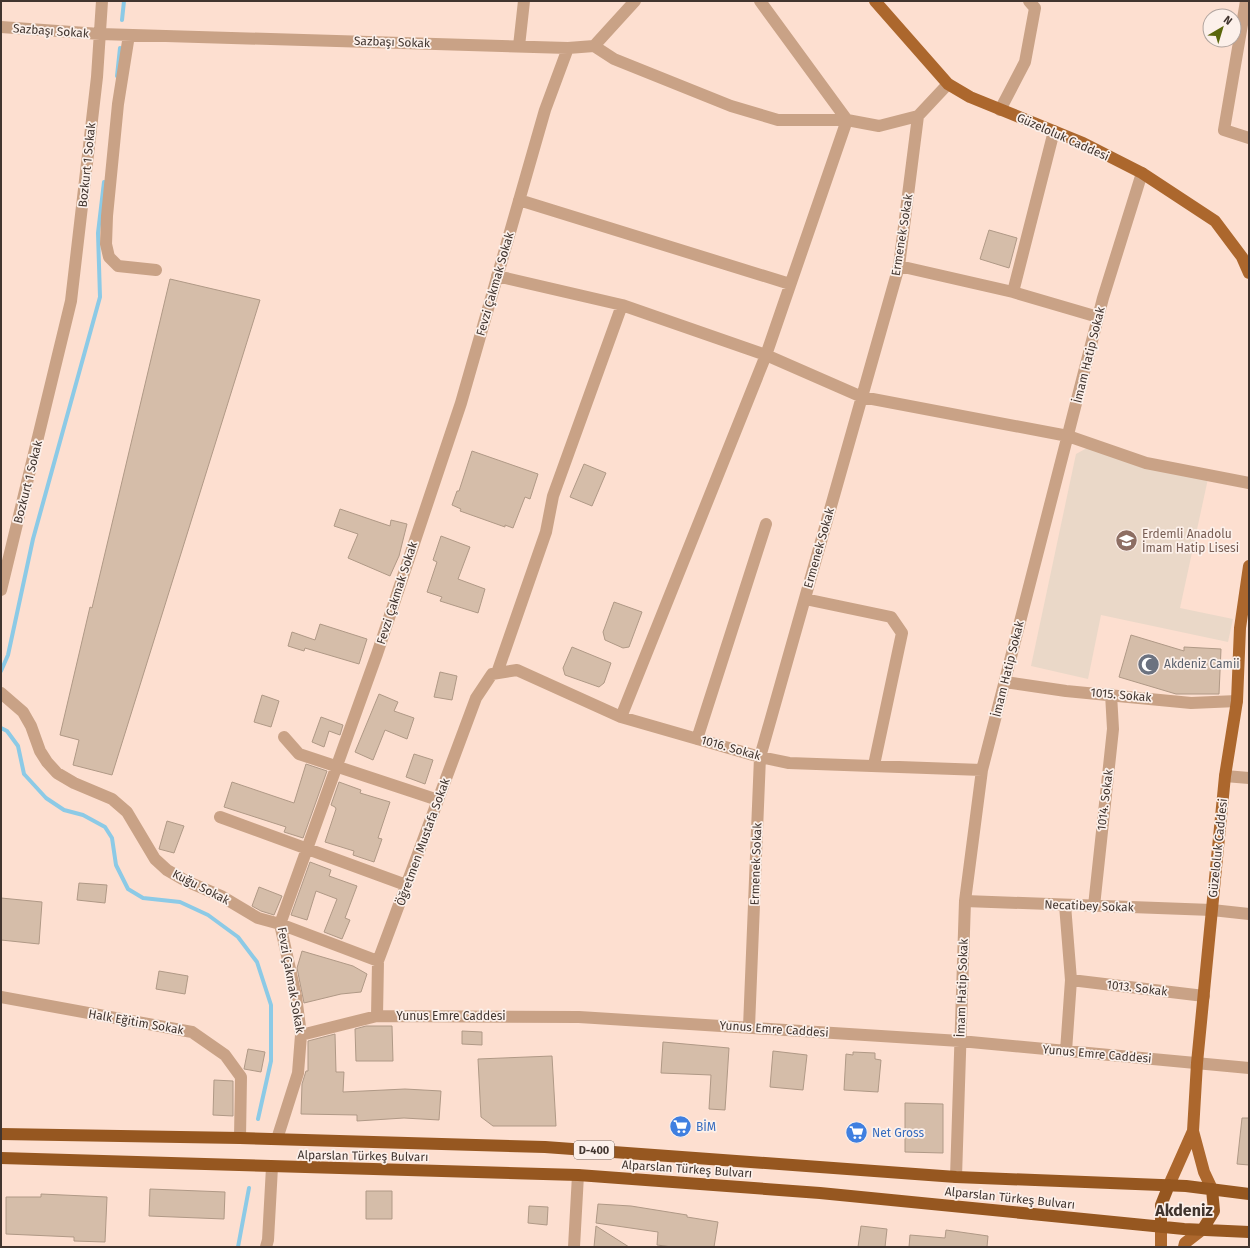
<svg xmlns="http://www.w3.org/2000/svg" width="1250" height="1248" font-family="'Fira Sans',sans-serif">
  <style>
    .education { fill: #ead8c8 }
    .lines { fill: none; stroke-linecap: round; stroke-linejoin: round }
    .stream { stroke: #8ccae6; stroke-width: 4 }
    .building { fill: #d5bda9; stroke: #b09986 }
    .minor { stroke: #c9a286; stroke-width: 12 }
    .major { stroke: #ac672d; stroke-width: 12 }
    .highway { stroke: #965720; stroke-width: 12 }
    .labels { text-anchor: middle; stroke-width: 3.5; stroke-linejoin: round; paint-order: stroke }
    .shield { fill: #fcf0ea; stroke: #796d67; stroke-width: 1 }
    .shield-label { font-size: 11px; font-weight: bold; fill: #41352f }
    .street-label { font-size: 12px; fill: #41352f; stroke: #fcf0ea }
    .education-label { font-size: 12px; fill: #785e54; stroke: #fcf0ea; text-anchor: start }
    .worship-label { font-size: 12px; fill: #5b616d; stroke: #fcf0ea; text-anchor: start }
    .shop-label { font-size: 12px; fill: #366cbe; stroke: #fcf0ea; text-anchor: start }
    .district-label { font-size: 16px; font-weight: bold; fill: #41352f; stroke: #fcf0ea }
  </style>
  <rect width="100%" height="100%" fill="#fddfd0"/>
  <!-- education -->
  <path class="education" d="M 1087,448 L 1209,474 L 1180,608 L 1233,619 L 1228,642 L 1101,615 L 1088,679 L 1031,666 L 1076,454 Z"/>
  <g class="lines">
    <!-- stream -->
    <path class="stream" d="M 122,20 L 124,1
      M 117,76 L 120,48
      M 1,671 L 8,655 L 33,539 L 100,297 L 98,233 L 104,182
      M 1,728 L 7,731 L 18,746 L 24,774 L 46,798 L 64,810 L 83,815 L 105,827 L 112,838 L 116,865 L 128,889 L 143,898 L 180,902 L 208,915 L 238,937 L 257,962 L 271,1005 L 271,1061 L 258,1119
      M 238,1247 L 249,1188"/>
  </g>
  <!-- building -->
  <path class="building" d="M 989,230 L 1017,238 L 1009,268 L 980,259 Z
    M 170,279 L 260,300 L 112,775 L 73,765 L 79,740 L 60,735 L 90,607 L 92,608 Z
    M 472,451 L 538,474 L 530,499 L 525,497 L 513,528 L 505,525 L 505,527 L 460,511 L 461,509 L 452,505 L 457,491 L 459,491 Z
    M 584,464 L 606,473 L 592,506 L 570,497 Z
    M 340,509 L 390,526 L 391,520 L 407,524 L 399,556 L 390,576 L 348,558 L 358,534 L 334,526 Z
    M 441,536 L 470,547 L 458,579 L 485,589 L 478,613 L 440,601 L 442,597 L 427,592 L 437,562 L 433,560 Z
    M 614,602 L 642,612 L 629,647 L 623,648 L 605,640 L 603,632 Z
    M 320,624 L 367,639 L 359,664 L 305,648 L 304,651 L 288,646 L 292,632 L 315,640 Z
    M 1131,635 L 1184,651 L 1184,647 L 1221,649 L 1219,694 L 1176,694 L 1119,677 Z
    M 572,647 L 611,663 L 604,683 L 599,687 L 565,675 L 563,668 Z
    M 440,672 L 457,676 L 452,700 L 434,697 Z
    M 379,694 L 398,702 L 394,711 L 414,718 L 407,739 L 385,730 L 373,760 L 355,752 Z
    M 262,695 L 279,701 L 271,727 L 254,722 Z
    M 321,717 L 343,725 L 340,735 L 329,731 L 324,747 L 312,742 Z
    M 414,754 L 433,760 L 425,784 L 406,777 Z
    M 306,764 L 327,771 L 303,838 L 284,832 L 286,827 L 224,807 L 232,782 L 294,803 Z
    M 339,782 L 361,790 L 360,793 L 390,802 L 378,838 L 382,839 L 374,862 L 353,855 L 354,851 L 325,842 L 336,809 L 335,807 L 331,805 Z
    M 167,821 L 184,826 L 174,853 L 159,849 Z
    M 310,862 L 331,870 L 329,876 L 357,886 L 345,918 L 350,920 L 342,939 L 324,932 L 337,899 L 316,891 L 307,920 L 291,915 Z
    M 79,883 L 107,885 L 105,903 L 77,900 Z
    M 259,887 L 282,896 L 274,915 L 261,911 L 252,906 Z
    M 1,898 L 42,902 L 39,944 L 1,940 Z
    M 302,951 L 353,966 L 367,974 L 361,992 L 341,994 L 304,1003 L 297,968 Z
    M 159,971 L 188,976 L 185,994 L 156,989 Z
    M 366,1026 L 392,1026 L 393,1061 L 356,1061 L 355,1029 Z
    M 462,1031 L 482,1032 L 482,1045 L 462,1044 Z
    M 335,1034 L 336,1072 L 344,1072 L 343,1092 L 405,1089 L 441,1091 L 439,1120 L 404,1118 L 357,1121 L 357,1115 L 301,1114 L 302,1084 L 306,1071 L 308,1071 L 308,1041 Z
    M 663,1042 L 729,1048 L 725,1110 L 709,1109 L 711,1075 L 661,1073 Z
    M 248,1049 L 265,1052 L 261,1072 L 244,1069 Z
    M 773,1051 L 807,1055 L 803,1090 L 770,1087 Z
    M 853,1052 L 875,1053 L 875,1059 L 881,1060 L 878,1092 L 844,1090 L 846,1054 L 853,1055 Z
    M 552,1056 L 556,1126 L 493,1126 L 481,1117 L 478,1059 Z
    M 214,1080 L 233,1081 L 233,1116 L 213,1115 Z
    M 905,1103 L 943,1104 L 943,1153 L 905,1152 Z
    M 1242,1118 L 1249,1118 L 1249,1165 L 1237,1164 Z
    M 150,1189 L 225,1192 L 224,1219 L 149,1216 Z
    M 366,1191 L 392,1191 L 392,1219 L 366,1219 Z
    M 41,1194 L 107,1197 L 105,1242 L 74,1241 L 74,1237 L 6,1234 L 6,1197 L 41,1197 Z
    M 598,1204 L 631,1206 L 687,1215 L 687,1217 L 718,1222 L 714,1247 L 672,1247 L 657,1245 L 658,1232 L 596,1223 Z
    M 529,1206 L 548,1207 L 547,1225 L 528,1223 Z
    M 596,1226 L 629,1247 L 594,1247 Z
    M 861,1226 L 887,1229 L 885,1247 L 858,1247 Z
    M 946,1230 L 988,1236 L 987,1247 L 909,1247 L 910,1235 L 945,1238 Z"/>
  <g class="lines">
    <!-- minor -->
    <path class="minor" d="M 1246,1 L 1224,130 L 1249,138
      M 1,27 L 100,34 L 568,48 L 594,46 L 635,1
      M 129,35 L 118,104 L 107,216 L 106,244 L 109,257 L 118,266 L 156,270
      M 519,46 L 524,1
      M 594,46 L 614,59 L 731,106 L 778,120 L 847,120 L 879,126 L 918,116
      M 1000,110 L 1025,62 L 1035,8 L 1029,1
      M 519,200 L 790,284
      M 899,266 L 1013,292 L 1098,317
      M 497,276 L 622,305 L 766,355 L 862,397 L 1068,436 L 1146,463 L 1249,483
      M 1013,292 L 1054,131
      M 1,590 L 71,301 L 97,77 L 102,1
      M 805,599 L 891,617 L 902,633 L 874,765
      M 497,673 L 546,532 L 553,496 L 622,305
      M 1005,682 L 1066,691 L 1191,703 L 1237,701
      M 1,693 L 23,712 L 31,726 L 40,751 L 47,762 L 57,773 L 74,783 L 112,799 L 127,812 L 155,859 L 167,870 L 186,881 L 221,896 L 258,918 L 280,924 L 378,961
      M 621,717 L 766,355 L 847,120 L 760,1
      M 284,737 L 299,754 L 438,800
      M 697,739 L 766,524
      M 1225,776 L 1249,778
      M 220,817 L 406,885
      M 965,901 L 1212,910 L 1249,914
      M 1065,905 L 1071,980 L 1066,1051
      M 1094,906 L 1113,729 L 1111,694
      M 1071,980 L 1204,996
      M 1,997 L 192,1032 L 225,1055 L 241,1077 L 240,1138
      M 377,1016 L 378,961 L 476,698 L 492,674 L 517,670 L 621,717 L 760,757 L 789,763 L 982,770
      M 749,1027 L 760,757 L 899,266 L 918,116 L 948,84
      M 301,1035 L 377,1016 L 579,1017 L 960,1041 L 1249,1068
      M 277,1139 L 298,1073 L 301,1035 L 296,996 L 280,924 L 377,654 L 461,403 L 545,110 L 568,48
      M 956,1177 L 965,901 L 982,770 L 1103,298 L 1142,173
      M 266,1247 L 268,1240 L 272,1167
      M 574,1247 L 578,1175"/>
    <!-- major -->
    <path class="major" d="M 875,1 L 948,84 L 970,97 L 1083,143 L 1142,173 L 1215,221 L 1242,257 L 1249,273
      M 1193,1131 L 1197,1063 L 1225,776 L 1237,701 L 1240,628 L 1249,566
      M 1169,1185 L 1193,1131 L 1204,1172 L 1212,1189
      M 1161,1247 L 1161,1227
      M 1184,1247 L 1185,1243 L 1203,1229"/>
    <!-- highway -->
    <path class="highway" d="M 1,1134 L 240,1138 L 545,1147 L 956,1177 L 1186,1186 L 1249,1194
      M 1,1158 L 578,1175 L 820,1193 L 1184,1229 L 1249,1232
      M 1161,1227 L 1161,1205 L 1169,1185
      M 1203,1229 L 1214,1211 L 1212,1189"/>
  </g>
  <!-- icons -->
  <defs>
    <symbol id="school-disc" viewBox="-11 -11 22 22"><circle r="9.5" fill="#8d6e63" stroke="#fcf0ea"/><path d="M0-5L7-2L0 1L-7-2ZM-4 1L0 2.5L4 1V4Q0 6-4 4Z" fill="#fff"/></symbol>
    <symbol id="mosque-disc" viewBox="-11 -11 22 22"><circle r="9.5" fill="#6b7280" stroke="#fcf0ea"/><path d="M3.5-4.9A6 6 0 1 0 3.5 4.9A5 5 0 1 1 3.5-4.9Z" fill="#fff"/></symbol>
    <symbol id="supermarket-disc" viewBox="-11 -11 22 22"><circle r="9.5" fill="#3f7fe0" stroke="#fcf0ea"/><path d="M-6-5.5h2.5l.6 2H6L4.5 2H-2.5L-4.4-4H-6ZM-1.5 3.2a1.3 1.3 0 1 0 .1 0ZM3 3.2a1.3 1.3 0 1 0 .1 0Z" fill="#fff"/></symbol>
  </defs>
  <g fill-rule="evenodd">
    <use href="#school-disc" x="1114" y="528" width="25" height="25"/>
    <use href="#mosque-disc" x="1136" y="652" width="25" height="25"/>
    <use href="#supermarket-disc" x="668" y="1114" width="25" height="25"/>
    <use href="#supermarket-disc" x="844" y="1120" width="25" height="25"/>
  </g>
  <g class="labels">
    <!-- shield labels -->
    <rect class="shield" x="574" y="1141" width="40" height="18" rx="3"/>
    <g class="shield-label">
      <text x="594" y="1154">D-400</text>
    </g>
    <!-- street labels -->
    <g class="street-label">
      <text transform="translate(51 31) rotate(4)" y="4">Sazbaşı Sokak</text>
      <text transform="translate(392 42) rotate(2)" y="4">Sazbaşı Sokak</text>
      <text transform="translate(1063 137) rotate(24)" y="4">Güzeloluk Caddesi</text>
      <text transform="translate(87 165) rotate(-84)" y="4">Bozkurt 1 Sokak</text>
      <text transform="translate(902 235) rotate(-81)" y="4">Ermenek Sokak</text>
      <text transform="translate(495 284) rotate(-74)" y="4">Fevzi Çakmak Sokak</text>
      <text transform="translate(1089 355) rotate(-76)" y="4">İmam Hatip Sokak</text>
      <text transform="translate(28 482) rotate(-76)" y="4">Bozkurt 1 Sokak</text>
      <text transform="translate(819 548) rotate(-74)" y="4">Ermenek Sokak</text>
      <text transform="translate(397 593) rotate(-72)" y="4">Fevzi Çakmak Sokak</text>
      <text transform="translate(1008 669) rotate(-76)" y="4">İmam Hatip Sokak</text>
      <text transform="translate(1121 695) rotate(5)" y="4">1015. Sokak</text>
      <text transform="translate(731 748) rotate(16)" y="4">1016. Sokak</text>
      <text transform="translate(1105 800) rotate(-83)" y="4">1014. Sokak</text>
      <text transform="translate(423 842) rotate(-70)" y="4">Öğretmen Mustafa Sokak</text>
      <text transform="translate(1218 848) rotate(-84)" y="4">Güzeloluk Caddesi</text>
      <text transform="translate(756 864) rotate(-88)" y="4">Ermenek Sokak</text>
      <text transform="translate(201 887) rotate(27)" y="4">Kuğu Sokak</text>
      <text transform="translate(1089 906) rotate(2)" y="4">Necatibey Sokak</text>
      <text transform="translate(291 980) rotate(80)" y="4">Fevzi Çakmak Sokak</text>
      <text transform="translate(962 988) rotate(-88)" y="4">İmam Hatip Sokak</text>
      <text transform="translate(1137 988) rotate(7)" y="4">1013. Sokak</text>
      <text x="451" y="1020">Yunus Emre Caddesi</text>
      <text transform="translate(136 1022) rotate(10)" y="4">Halk Eğitim Sokak</text>
      <text transform="translate(774 1029) rotate(4)" y="4">Yunus Emre Caddesi</text>
      <text transform="translate(1097 1054) rotate(5)" y="4">Yunus Emre Caddesi</text>
      <text transform="translate(363 1156) rotate(1)" y="4">Alparslan Türkeş Bulvarı</text>
      <text transform="translate(687 1169) rotate(4)" y="4">Alparslan Türkeş Bulvarı</text>
      <text transform="translate(1010 1198) rotate(6)" y="4">Alparslan Türkeş Bulvarı</text>
    </g>
    <!-- education labels -->
    <g class="education-label">
      <text x="1142" y="538">Erdemli Anadolu<tspan x="1142" dy="14">İmam Hatip Lisesi</tspan></text>
    </g>
    <!-- worship labels -->
    <g class="worship-label">
      <text x="1164" y="668">Akdeniz Camii</text>
    </g>
    <!-- shop labels -->
    <g class="shop-label">
      <text x="696" y="1131">BİM</text>
      <text x="872" y="1137">Net Gross</text>
    </g>
    <!-- district labels -->
    <g class="district-label">
      <text x="1184" y="1216">Akdeniz</text>
    </g>
  </g>
  <!-- border -->
  <rect width="1250" height="1248" fill="none" stroke="#41352f" stroke-width="4"/>
  <!-- north arrow -->
  <g transform="translate(1222 28) rotate(38)"><circle r="19" fill="#fcf0ea" stroke="#b1a59f"/>
  <path d="M0-3L7 15L0 10L-7 15Z" fill="#5a660b"/>
  <text y="-6" font-size="11" font-weight="bold" text-anchor="middle" fill="#41352f">N</text>
  </g>
</svg>
